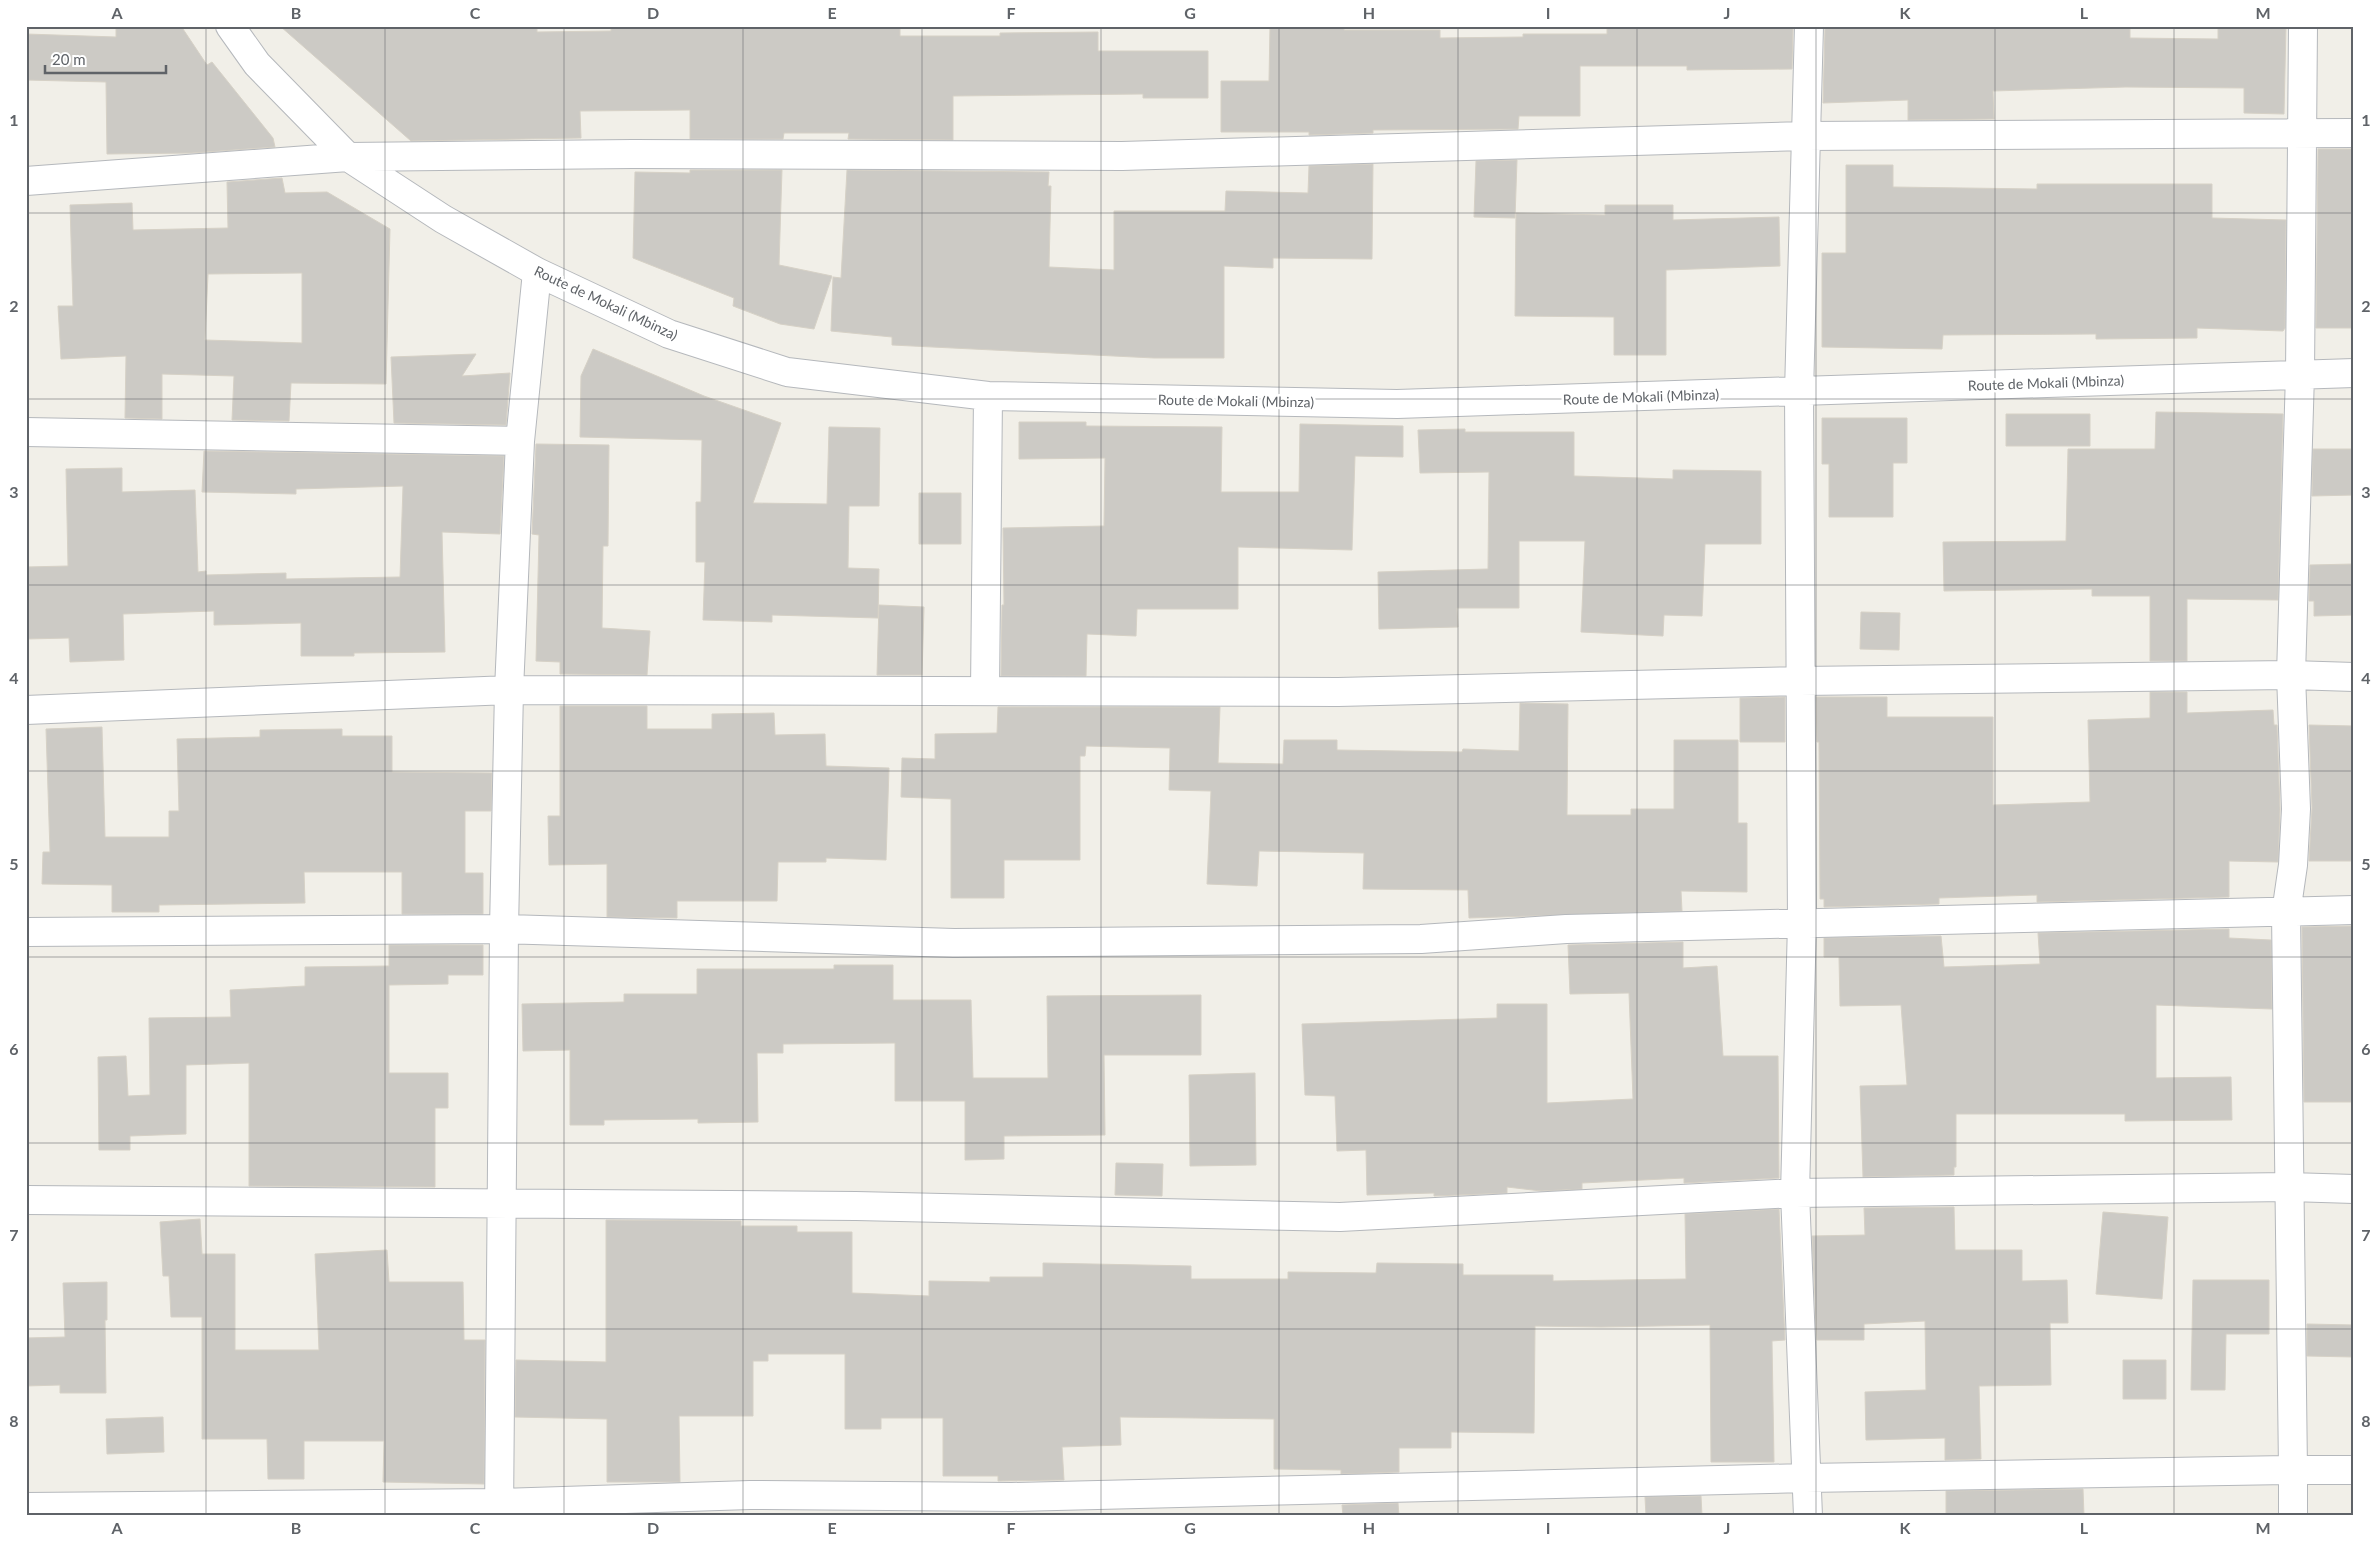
<svg xmlns="http://www.w3.org/2000/svg" width="2380" height="1542" font-family="Lato,sans-serif">
  <style>
    .building { fill: #cccac5; stroke: #d6d1c6; fill-rule: evenodd }
    .lines { fill: none; stroke-linecap: round; stroke-linejoin: round }
    .minor-casing { stroke: #b5b8bc; stroke-width: 30 }
    .minor { stroke: #fff; stroke-width: 28 }
    .grid { fill: none; stroke: #5f6368; stroke-width: 1; stroke-opacity: 0.55 }
    .labels { text-anchor: middle; stroke-width: 5; stroke-linejoin: round; paint-order: stroke }
    .street-label { font-size: 14px; fill: #5f6368; stroke: #fff }
    .neatline { fill: none; stroke: #5f6368; stroke-width: 2 }
    .grid-label { font-size: 16px; text-anchor: middle; font-weight: bold; fill: #5f6368 }
  </style>
  <rect width="100%" height="100%" fill="#f1efe8"/>
  <!-- building -->
  <path class="building" d="M 116,26 L 181,26 L 207,65 L 212,62 L 273,138 L 275,147 L 192,153 L 107,154 L 106,82 L 26,80 L 26,34 L 116,37 Z
    M 280,26 L 537,26 L 537,32 L 611,31 L 611,26 L 900,26 L 900,36 L 1000,36 L 1000,33 L 1098,32 L 1098,51 L 1208,51 L 1208,98 L 1143,98 L 1143,94 L 953,96 L 953,140 L 848,139 L 849,133 L 784,133 L 783,139 L 690,139 L 690,110 L 580,111 L 581,138 L 411,141 Z
    M 1270,26 L 1344,26 L 1344,30 L 1440,30 L 1440,38 L 1523,37 L 1523,34 L 1607,34 L 1607,26 L 1789,26 L 1789,28 L 1793,28 L 1792,69 L 1687,70 L 1687,66 L 1580,66 L 1580,116 L 1519,116 L 1518,129 L 1373,130 L 1373,133 L 1309,135 L 1309,132 L 1221,132 L 1221,81 L 1269,81 Z
    M 2130,26 L 2130,38 L 2218,39 L 2218,26 L 2286,26 L 2284,114 L 2244,113 L 2244,88 L 2126,87 L 1993,91 L 1994,119 L 1908,120 L 1908,100 L 1823,103 L 1825,27 Z
    M 2318,149 L 2354,149 L 2354,328 L 2316,328 Z
    M 1517,160 L 1515,218 L 1474,217 L 1476,161 Z
    M 1373,164 L 1372,259 L 1273,258 L 1273,268 L 1224,266 L 1224,358 L 1154,358 L 892,345 L 892,337 L 831,331 L 833,277 L 841,278 L 847,170 L 1049,172 L 1048,186 L 1051,186 L 1049,267 L 1114,270 L 1114,211 L 1225,211 L 1226,191 L 1308,193 L 1309,166 Z
    M 1846,165 L 1893,165 L 1893,187 L 2037,189 L 2037,184 L 2212,184 L 2212,218 L 2286,220 L 2285,328 L 2283,331 L 2197,328 L 2197,338 L 2096,339 L 2096,334 L 1943,335 L 1942,349 L 1822,347 L 1822,253 L 1846,253 Z
    M 690,170 L 782,170 L 779,265 L 832,276 L 814,329 L 780,324 L 733,306 L 734,298 L 633,258 L 635,172 L 690,173 Z
    M 282,178 L 285,193 L 327,192 L 390,229 L 386,384 L 291,383 L 289,421 L 232,420 L 234,376 L 162,374 L 162,419 L 125,418 L 126,356 L 61,359 L 58,306 L 73,306 L 70,205 L 132,203 L 133,230 L 228,228 L 227,182 ZM 302,273 L 302,343 L 205,340 L 208,274 Z
    M 1605,205 L 1673,205 L 1673,220 L 1779,217 L 1780,266 L 1666,270 L 1666,355 L 1614,355 L 1614,317 L 1515,316 L 1516,213 L 1605,215 Z
    M 593,349 L 704,396 L 781,423 L 753,503 L 827,504 L 829,427 L 880,428 L 879,506 L 849,506 L 848,568 L 879,569 L 878,618 L 772,615 L 772,622 L 703,620 L 705,562 L 696,562 L 696,502 L 701,502 L 702,440 L 580,437 L 581,376 Z
    M 476,354 L 462,376 L 510,373 L 506,425 L 394,423 L 391,357 Z
    M 2156,412 L 2283,414 L 2278,600 L 2187,599 L 2187,661 L 2150,661 L 2150,596 L 2092,596 L 2092,589 L 1944,591 L 1943,542 L 2066,541 L 2068,449 L 2155,449 Z
    M 2006,414 L 2090,414 L 2090,446 L 2006,446 Z
    M 1822,418 L 1907,418 L 1907,463 L 1893,463 L 1893,517 L 1829,517 L 1829,464 L 1822,464 Z
    M 1019,422 L 1086,422 L 1086,426 L 1222,427 L 1221,492 L 1299,492 L 1300,424 L 1403,426 L 1403,457 L 1355,456 L 1352,550 L 1238,547 L 1238,609 L 1137,609 L 1136,636 L 1087,634 L 1086,676 L 1001,676 L 1002,605 L 1004,605 L 1003,528 L 1104,526 L 1105,458 L 1019,459 Z
    M 1465,429 L 1465,432 L 1574,432 L 1574,476 L 1673,479 L 1673,470 L 1761,471 L 1761,544 L 1705,544 L 1702,616 L 1664,615 L 1663,636 L 1581,632 L 1585,541 L 1519,541 L 1519,608 L 1457,608 L 1458,627 L 1379,629 L 1378,572 L 1488,569 L 1489,472 L 1420,473 L 1418,430 Z
    M 536,444 L 609,445 L 608,546 L 603,546 L 602,628 L 650,631 L 647,675 L 560,674 L 560,662 L 536,661 L 539,535 L 532,534 Z
    M 2313,449 L 2354,449 L 2354,495 L 2312,496 Z
    M 204,451 L 504,456 L 500,534 L 442,532 L 445,652 L 354,653 L 354,656 L 301,656 L 301,623 L 214,625 L 214,611 L 123,614 L 124,660 L 70,662 L 69,638 L 26,639 L 26,567 L 68,566 L 66,469 L 122,468 L 122,492 L 195,490 L 198,572 L 206,571 L 206,575 L 286,573 L 286,579 L 400,577 L 403,486 L 296,489 L 296,494 L 202,492 Z
    M 919,493 L 961,493 L 961,544 L 919,544 Z
    M 2354,564 L 2354,615 L 2314,616 L 2314,601 L 2309,601 L 2310,565 Z
    M 879,605 L 924,607 L 922,675 L 877,675 Z
    M 1861,612 L 1900,613 L 1899,650 L 1860,649 Z
    M 2150,692 L 2187,692 L 2187,713 L 2273,710 L 2274,725 L 2277,725 L 2280,809 L 2278,862 L 2229,861 L 2229,897 L 2037,902 L 2037,895 L 1939,898 L 1939,904 L 1824,907 L 1824,899 L 1820,899 L 1819,742 L 1817,742 L 1816,697 L 1887,697 L 1887,717 L 1993,717 L 1993,805 L 2090,802 L 2088,720 L 2150,718 Z
    M 1785,697 L 1785,742 L 1740,742 L 1740,698 Z
    M 1520,703 L 1568,704 L 1567,815 L 1631,815 L 1631,809 L 1674,809 L 1674,740 L 1738,740 L 1738,823 L 1747,823 L 1747,892 L 1681,891 L 1682,911 L 1469,918 L 1468,890 L 1363,889 L 1364,853 L 1259,851 L 1257,886 L 1207,884 L 1211,791 L 1169,790 L 1170,748 L 1086,746 L 1085,756 L 1080,756 L 1080,860 L 1004,860 L 1004,898 L 951,898 L 951,799 L 901,797 L 902,758 L 935,759 L 935,734 L 997,733 L 998,707 L 1220,707 L 1218,763 L 1283,764 L 1284,740 L 1337,740 L 1337,750 L 1462,752 L 1463,749 L 1519,751 Z
    M 560,706 L 647,706 L 647,729 L 712,729 L 712,714 L 774,713 L 775,735 L 825,734 L 826,766 L 889,768 L 886,860 L 826,858 L 826,862 L 778,862 L 777,901 L 677,901 L 677,918 L 607,917 L 607,864 L 549,865 L 548,816 L 560,816 Z
    M 2309,725 L 2354,726 L 2354,861 L 2309,861 L 2312,808 Z
    M 102,727 L 105,837 L 169,837 L 169,811 L 179,811 L 177,739 L 260,737 L 260,730 L 342,729 L 342,736 L 392,736 L 392,772 L 492,773 L 491,811 L 465,811 L 465,873 L 483,873 L 483,914 L 402,914 L 402,872 L 304,872 L 305,903 L 159,905 L 159,912 L 112,912 L 112,885 L 42,884 L 43,852 L 50,852 L 46,729 Z
    M 2354,926 L 2354,1102 L 2304,1102 L 2302,927 Z
    M 2229,929 L 2229,938 L 2271,940 L 2272,1009 L 2156,1005 L 2156,1078 L 2231,1077 L 2232,1120 L 2125,1121 L 2125,1114 L 1956,1114 L 1956,1167 L 1954,1167 L 1954,1175 L 1863,1177 L 1860,1086 L 1907,1085 L 1901,1005 L 1840,1006 L 1839,957 L 1824,957 L 1824,938 L 1941,936 L 1944,967 L 2040,964 L 2038,933 Z
    M 1683,942 L 1683,968 L 1717,966 L 1723,1056 L 1778,1056 L 1779,1178 L 1684,1183 L 1684,1178 L 1582,1183 L 1582,1189 L 1541,1191 L 1507,1187 L 1507,1193 L 1434,1196 L 1434,1193 L 1367,1195 L 1366,1150 L 1337,1151 L 1335,1096 L 1305,1095 L 1302,1024 L 1497,1018 L 1497,1004 L 1547,1004 L 1547,1103 L 1633,1099 L 1629,993 L 1570,994 L 1568,945 Z
    M 389,945 L 483,945 L 483,975 L 448,975 L 448,984 L 389,985 L 389,1073 L 448,1073 L 448,1108 L 435,1108 L 435,1187 L 249,1186 L 249,1063 L 186,1065 L 186,1134 L 130,1136 L 130,1150 L 99,1150 L 98,1057 L 126,1056 L 128,1096 L 150,1095 L 149,1018 L 231,1017 L 230,990 L 305,986 L 305,967 L 389,966 Z
    M 834,965 L 893,965 L 893,1000 L 971,1000 L 973,1078 L 1048,1078 L 1047,996 L 1201,995 L 1201,1055 L 1104,1055 L 1105,1135 L 1004,1136 L 1004,1159 L 965,1160 L 965,1101 L 895,1101 L 895,1043 L 783,1044 L 783,1053 L 757,1053 L 758,1122 L 698,1123 L 698,1119 L 604,1120 L 604,1125 L 570,1125 L 570,1050 L 523,1051 L 522,1004 L 624,1002 L 624,994 L 697,994 L 697,969 L 834,969 Z
    M 1255,1073 L 1256,1165 L 1190,1166 L 1189,1075 Z
    M 1116,1163 L 1163,1164 L 1162,1196 L 1115,1195 Z
    M 1954,1207 L 1955,1250 L 2022,1250 L 2022,1281 L 2067,1280 L 2068,1323 L 2050,1323 L 2051,1385 L 1979,1386 L 1981,1459 L 1945,1460 L 1945,1438 L 1866,1440 L 1865,1392 L 1926,1390 L 1925,1321 L 1864,1324 L 1864,1340 L 1817,1340 L 1812,1236 L 1865,1235 L 1864,1208 Z
    M 1779,1209 L 1785,1340 L 1772,1341 L 1774,1462 L 1711,1462 L 1710,1325 L 1601,1327 L 1535,1326 L 1534,1433 L 1451,1432 L 1451,1448 L 1399,1448 L 1399,1472 L 1341,1474 L 1341,1470 L 1274,1469 L 1274,1419 L 1120,1417 L 1121,1445 L 1062,1447 L 1064,1480 L 998,1481 L 998,1476 L 943,1476 L 943,1418 L 881,1418 L 881,1429 L 845,1429 L 845,1354 L 768,1354 L 768,1361 L 753,1361 L 753,1416 L 679,1416 L 680,1482 L 607,1482 L 607,1419 L 515,1417 L 516,1360 L 606,1362 L 606,1220 L 741,1221 L 741,1226 L 797,1226 L 797,1232 L 852,1232 L 852,1293 L 929,1296 L 929,1281 L 990,1282 L 990,1277 L 1043,1277 L 1043,1263 L 1191,1266 L 1191,1279 L 1288,1279 L 1288,1272 L 1376,1273 L 1377,1263 L 1463,1264 L 1463,1275 L 1553,1275 L 1553,1281 L 1686,1279 L 1685,1214 Z
    M 2103,1212 L 2168,1217 L 2162,1299 L 2096,1294 Z
    M 200,1219 L 202,1254 L 235,1254 L 235,1350 L 319,1350 L 315,1254 L 387,1250 L 389,1282 L 463,1282 L 464,1340 L 485,1340 L 484,1484 L 383,1482 L 384,1441 L 304,1441 L 304,1479 L 268,1479 L 267,1439 L 202,1439 L 202,1317 L 171,1317 L 169,1276 L 163,1276 L 160,1222 Z
    M 2193,1280 L 2269,1280 L 2269,1334 L 2226,1334 L 2225,1390 L 2191,1390 Z
    M 107,1282 L 107,1320 L 105,1320 L 106,1393 L 60,1393 L 60,1385 L 26,1386 L 26,1338 L 65,1337 L 63,1283 Z
    M 2307,1324 L 2354,1325 L 2354,1357 L 2307,1356 Z
    M 2123,1360 L 2166,1360 L 2166,1399 L 2123,1399 Z
    M 163,1417 L 164,1452 L 107,1454 L 106,1419 Z
    M 2083,1489 L 2084,1516 L 1946,1516 L 1946,1491 Z
    M 1701,1496 L 1702,1516 L 1646,1516 L 1645,1497 Z
    M 1398,1503 L 1399,1516 L 1343,1516 L 1342,1505 Z"/>
  <g class="lines">
    <defs>
      <path id="minor" d="M 230,26 L 257,64 L 348,157 L 443,219 L 537,272 L 669,334 L 787,372 L 988,396 L 1397,404 L 2354,373
        M 26,181 L 348,157 L 633,154 L 1122,156 L 1805,136 L 2354,133
        M 537,272 L 520,441 L 509,690 L 504,929 L 954,943 L 1421,939 L 1566,929 L 2354,910
        M 26,432 L 520,441
        M 985,691 L 988,396
        M 26,710 L 509,690 L 1338,692 L 1800,681 L 2291,675 L 2354,677
        M 26,932 L 504,929 L 499,1516
        M 26,1200 L 856,1206 L 1340,1217 L 1795,1193 L 2290,1187 L 2354,1189
        M 26,1507 L 499,1503 L 750,1495 L 1012,1497 L 1806,1478 L 2293,1470 L 2286,913 L 2293,865 L 2296,809 L 2291,675 L 2300,374 L 2303,26
        M 1808,1516 L 1795,1193 L 1802,923 L 1799,392 L 1809,26
        M 2293,1516 L 2293,1470 L 2354,1470"/>
    </defs>
    <!-- minor casing -->
    <use href="#minor" class="minor-casing"/>
    <!-- minor -->
    <use href="#minor" class="minor"/>
  </g>
  <!-- grid -->
  <path class="grid" d="M 206,26 L 206,1516M 385,26 L 385,1516M 564,26 L 564,1516M 743,26 L 743,1516M 922,26 L 922,1516M 1101,26 L 1101,1516M 1279,26 L 1279,1516M 1458,26 L 1458,1516M 1637,26 L 1637,1516M 1816,26 L 1816,1516M 1995,26 L 1995,1516M 2174,26 L 2174,1516M 26,213 L 2354,213M 26,399 L 2354,399M 26,585 L 2354,585M 26,771 L 2354,771M 26,957 L 2354,957M 26,1143 L 2354,1143M 26,1329 L 2354,1329"/>
  <g class="labels">
    <!-- street labels -->
    <g class="street-label">
      <text transform="translate(606 303) rotate(25)" y="5">Route de Mokali (Mbinza)</text>
      <text transform="translate(2046 383) rotate(-2)" y="5">Route de Mokali (Mbinza)</text>
      <text transform="translate(1641 397) rotate(-2)" y="5">Route de Mokali (Mbinza)</text>
      <text transform="translate(1236 401) rotate(1)" y="5">Route de Mokali (Mbinza)</text>
    </g>
  </g>
  <!-- border -->
  <rect width="2380" height="1542" fill="none" stroke="#ffffff" stroke-width="55"/>
  <!-- scale -->
  <path d="M45 65v8h121v-8" fill="none" stroke="#5f6368" stroke-width="2.5"/>
  <text x="52" y="65" font-size="15" fill="#5f6368" stroke="#ffffff" stroke-width="4" paint-order="stroke">20 m</text>
  <rect x="28" y="28" width="2324" height="1486" class="neatline"/>
  <g class="grid-label">
    <text x="117" y="19">A</text>
    <text x="296" y="19">B</text>
    <text x="475" y="19">C</text>
    <text x="653" y="19">D</text>
    <text x="832" y="19">E</text>
    <text x="1011" y="19">F</text>
    <text x="1190" y="19">G</text>
    <text x="1369" y="19">H</text>
    <text x="1548" y="19">I</text>
    <text x="1727" y="19">J</text>
    <text x="1905" y="19">K</text>
    <text x="2084" y="19">L</text>
    <text x="2263" y="19">M</text>
    <text x="14" y="126">1</text>
    <text x="2366" y="126">1</text>
    <text x="14" y="312">2</text>
    <text x="2366" y="312">2</text>
    <text x="14" y="498">3</text>
    <text x="2366" y="498">3</text>
    <text x="14" y="684">4</text>
    <text x="2366" y="684">4</text>
    <text x="14" y="870">5</text>
    <text x="2366" y="870">5</text>
    <text x="14" y="1055">6</text>
    <text x="2366" y="1055">6</text>
    <text x="14" y="1241">7</text>
    <text x="2366" y="1241">7</text>
    <text x="14" y="1427">8</text>
    <text x="2366" y="1427">8</text>
    <text x="117" y="1534">A</text>
    <text x="296" y="1534">B</text>
    <text x="475" y="1534">C</text>
    <text x="653" y="1534">D</text>
    <text x="832" y="1534">E</text>
    <text x="1011" y="1534">F</text>
    <text x="1190" y="1534">G</text>
    <text x="1369" y="1534">H</text>
    <text x="1548" y="1534">I</text>
    <text x="1727" y="1534">J</text>
    <text x="1905" y="1534">K</text>
    <text x="2084" y="1534">L</text>
    <text x="2263" y="1534">M</text>
  </g>
</svg>
